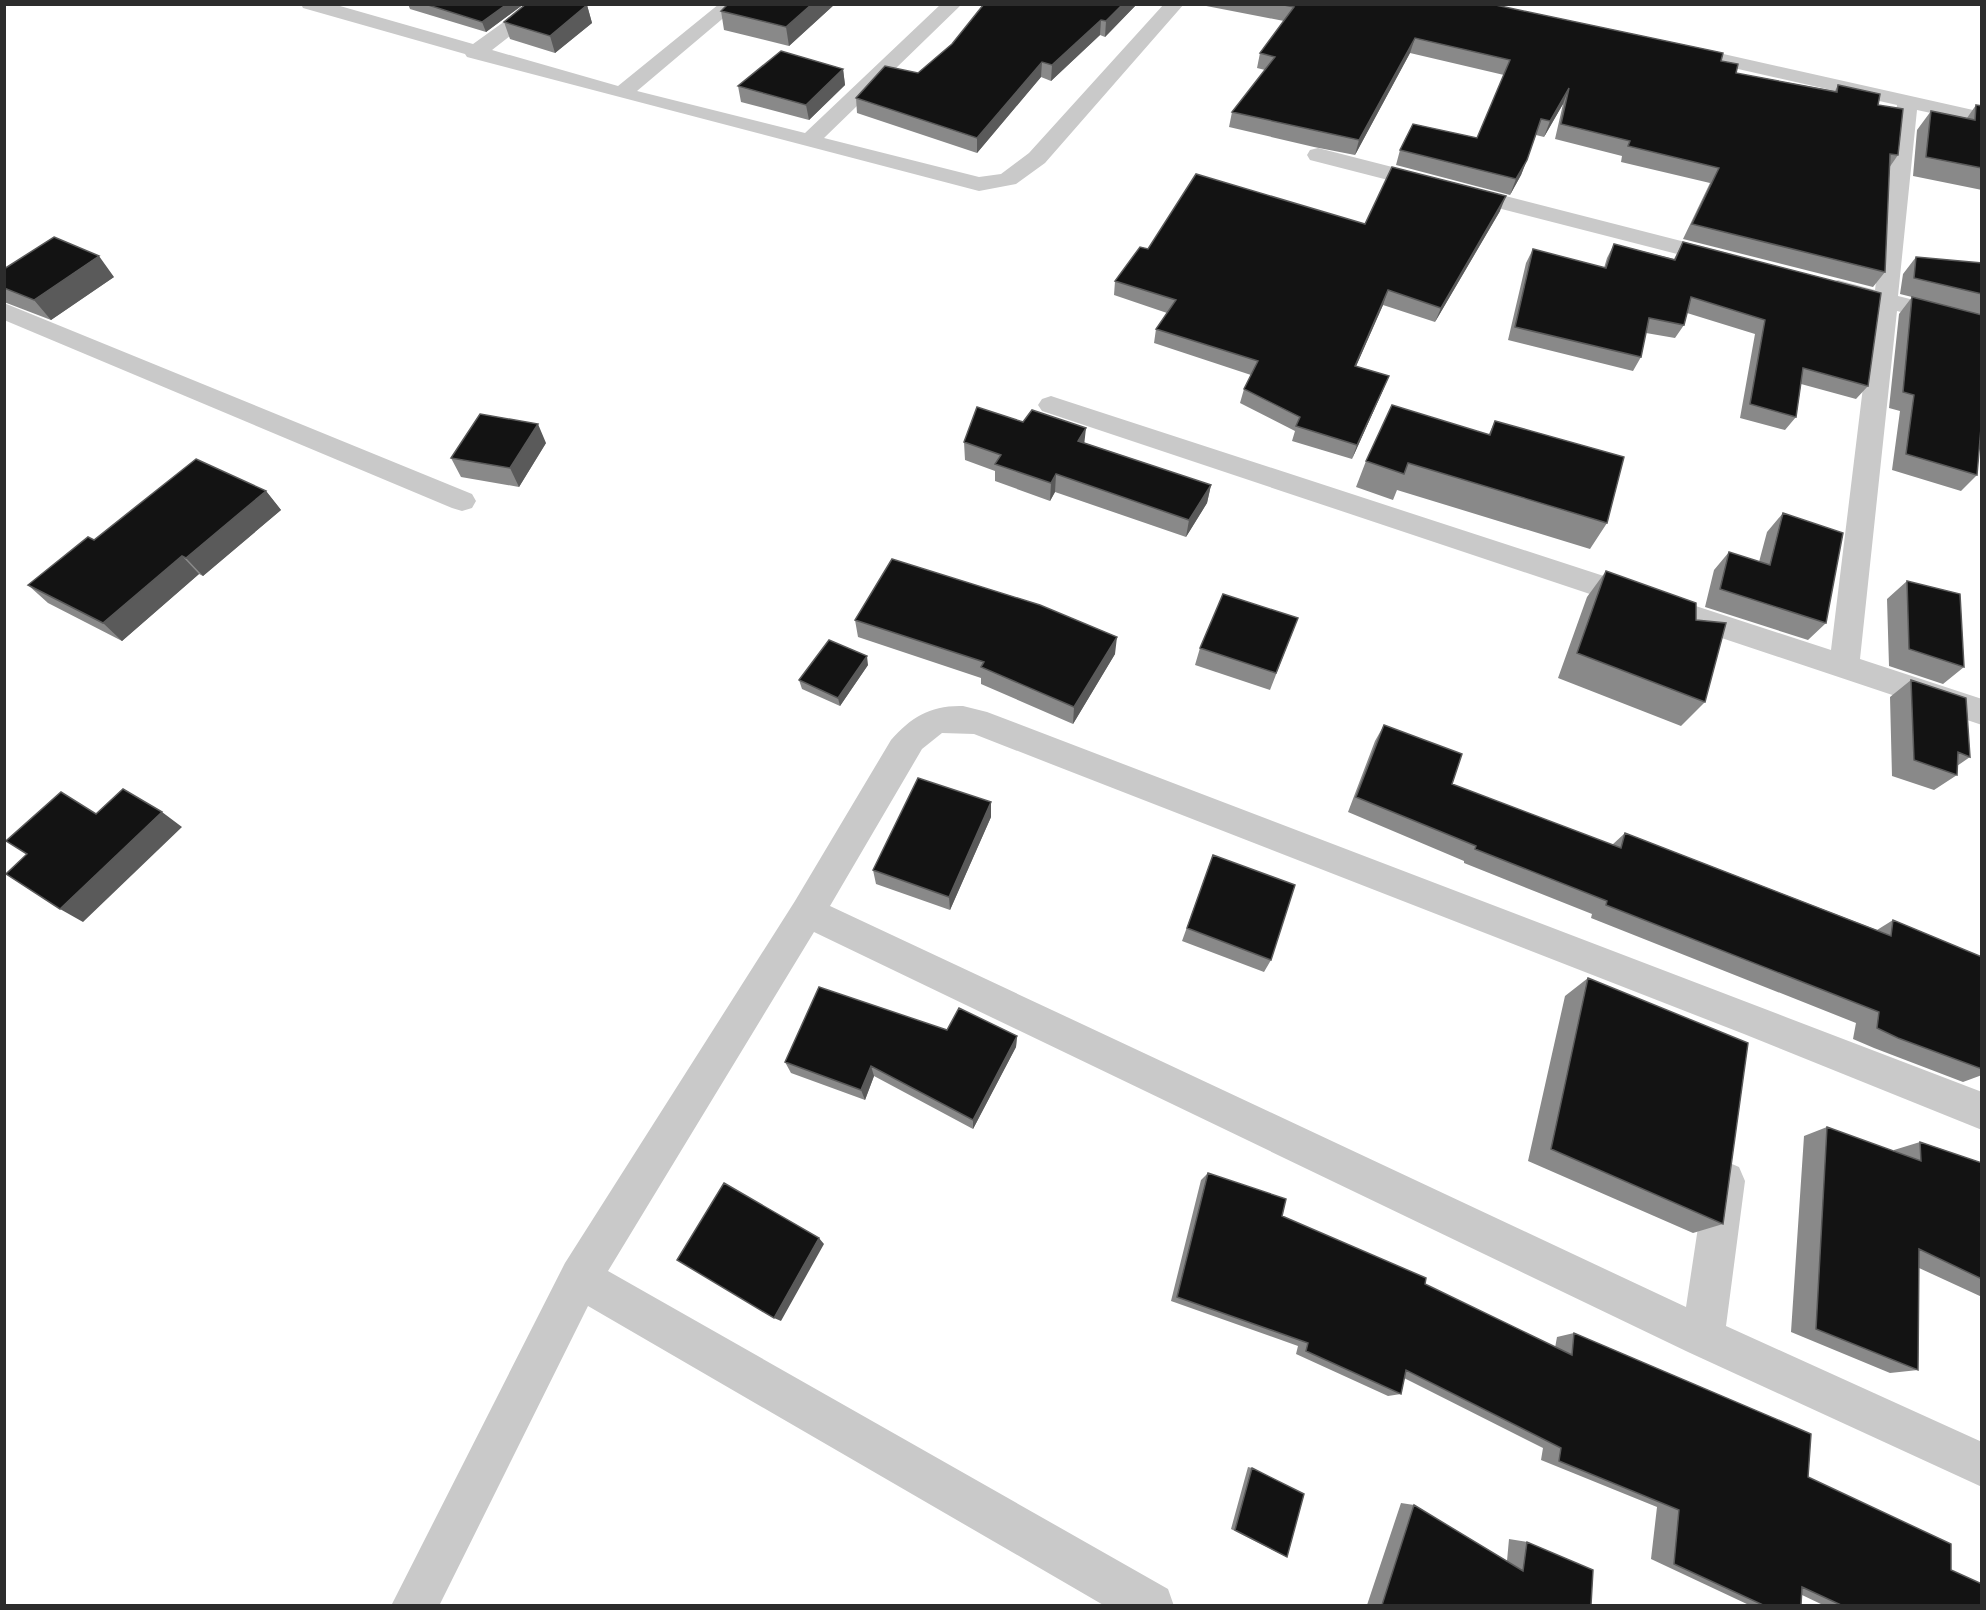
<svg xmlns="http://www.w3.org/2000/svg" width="1986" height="1610" font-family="'Varela Round',sans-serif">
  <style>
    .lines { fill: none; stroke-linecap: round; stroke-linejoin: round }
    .minor { fill: #c9c9c9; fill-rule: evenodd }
    .wall { fill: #898989 }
    .shaded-wall { fill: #5a5a5a }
    .building { fill: #131313; stroke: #5a5a5a; stroke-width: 1.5 }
  </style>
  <rect width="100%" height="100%" fill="#fff"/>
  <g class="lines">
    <!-- minor -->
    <path class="minor" d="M 301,4 L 333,4 L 473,44 L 529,4 L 551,4 L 492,50 L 618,86 L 719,4 L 740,4 L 637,91 L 805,133 L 941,4 L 962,4 L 824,138 L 979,177 L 1001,174 L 1029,153 L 1164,4 L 1184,4 L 1045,163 L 1016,184 L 979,191 L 467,57 L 465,54 L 303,8 Z
      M 1679,44 L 1982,112 L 1982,124 L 1917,110 L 1898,296 L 1982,317 L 1982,333 L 1897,311 L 1860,659 L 1982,699 L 1982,725 L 1042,411 L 1038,405 L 1042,399 L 1051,396 L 1060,399 L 1831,650 L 1873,305 L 1830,293 L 1826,288 L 1830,283 L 1838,280 L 1875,290 L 1897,105 L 1672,54 L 1669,50 L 1672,46 Z
      M 1318,148 L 1732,254 L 1736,259 L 1732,264 L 1724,266 L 1310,160 L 1307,155 L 1310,150 Z
      M 4,303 L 472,494 L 476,501 L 472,508 L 462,511 L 452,508 L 4,320 Z
      M 963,706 L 987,712 L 1982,1092 L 1982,1130 L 1744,1034 L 974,734 L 942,733 L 922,749 L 830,906 L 1686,1307 L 1705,1181 L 1711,1167 L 1725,1161 L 1739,1167 L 1745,1181 L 1726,1326 L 1982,1442 L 1982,1487 L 1688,1352 L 814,932 L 608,1271 L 1168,1589 L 1174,1606 L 1105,1606 L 588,1306 L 439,1606 L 391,1606 L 565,1263 L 795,901 L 891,740 C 911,717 931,705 963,706 Z"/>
  </g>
  <!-- wall -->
  <path class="wall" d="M 408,4 L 524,4 L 486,32 L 410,9 Z
    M 728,4 L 835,4 L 789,46 L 724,30 L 721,11 Z
    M 1137,4 L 1105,37 L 1100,35 L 1051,81 L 1041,77 L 977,153 L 857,113 L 856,98 L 918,73 L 952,44 Z
    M 1196,4 L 1491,4 L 1721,61 L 1736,73 L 1835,91 L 1838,85 L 1878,105 L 1898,155 L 1889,168 L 1885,272 L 1873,287 L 1683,239 L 1710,183 L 1621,162 L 1622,156 L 1555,139 L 1563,104 L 1544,137 L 1536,135 L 1521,175 L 1510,195 L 1396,165 L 1400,150 L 1477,138 L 1504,75 L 1410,53 L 1355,155 L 1314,147 L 1229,127 L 1232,112 L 1265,70 L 1257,68 L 1260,53 L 1284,21 Z
    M 587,5 L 592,23 L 555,53 L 510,39 L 504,22 Z
    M 843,69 L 845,85 L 809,120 L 741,102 L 738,86 Z
    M 1976,105 L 1982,106 L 1982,190 L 1913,176 L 1917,130 L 1931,111 L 1967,118 Z
    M 1500,211 L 1435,322 L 1383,305 L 1356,366 L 1389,376 L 1383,390 L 1352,459 L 1292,441 L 1295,431 L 1240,403 L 1244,389 L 1251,375 L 1154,343 L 1156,329 L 1167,313 L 1114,295 L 1115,281 L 1148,249 L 1365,224 Z
    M 1683,242 L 1868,386 L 1856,399 L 1801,384 L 1796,417 L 1785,430 L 1740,418 L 1755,334 L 1687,313 L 1684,325 L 1675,338 L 1646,333 L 1641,357 L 1633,371 L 1508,340 L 1526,263 L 1533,249 L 1604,268 L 1607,258 L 1614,244 L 1674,259 Z
    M 1916,257 L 1982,263 L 1982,315 L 1977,475 L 1961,491 L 1892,470 L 1900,411 L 1889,408 L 1899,314 L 1912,297 L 1900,294 L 1903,274 Z
    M 4,269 L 114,277 L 51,320 L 4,302 Z
    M 1495,421 L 1607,523 L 1590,549 L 1397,490 L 1393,500 L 1356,487 L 1366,461 L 1489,434 Z
    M 964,442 L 1085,443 L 1211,485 L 1207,503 L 1186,537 L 1055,492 L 1050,501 L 995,481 L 995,471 L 965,460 Z
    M 546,443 L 519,487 L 461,477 L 451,458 Z
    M 266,491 L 281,510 L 203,576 L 199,574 L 122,641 L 48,603 L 28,585 L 94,540 Z
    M 1783,513 L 1826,623 L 1808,640 L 1705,607 L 1714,570 L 1729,552 L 1759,562 L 1767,532 Z
    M 1606,571 L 1696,620 L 1705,702 L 1681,726 L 1558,678 L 1587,597 Z
    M 1907,581 L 1964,667 L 1943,684 L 1889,666 L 1887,599 Z
    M 1298,618 L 1270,690 L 1195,665 L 1200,648 Z
    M 855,620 L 1115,654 L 1073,724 L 981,684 L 981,678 L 858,637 Z
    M 1982,621 L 1982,638 L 1980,637 Z
    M 868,665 L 840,706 L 802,689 L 799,680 Z
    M 1911,680 L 1970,757 L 1957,766 L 1957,775 L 1934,790 L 1892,776 L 1890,697 Z
    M 1384,725 L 1452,784 L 1612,845 L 1625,833 L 1877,930 L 1893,920 L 1982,957 L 1982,1075 L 1963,1082 L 1874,1048 L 1853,1039 L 1856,1023 L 1591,918 L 1592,914 L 1464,863 L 1464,861 L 1348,812 L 1375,741 Z
    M 991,802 L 991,817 L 950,910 L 876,884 L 873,870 Z
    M 1213,855 L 1271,960 L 1264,972 L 1182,941 Z
    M 1588,978 L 1723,1224 L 1693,1233 L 1528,1161 L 1565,996 Z
    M 947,1030 L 1017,1036 L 1016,1047 L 973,1129 L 874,1076 L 865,1100 L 791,1073 L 785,1062 Z
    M 1827,1127 L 1894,1152 L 1894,1150 L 1920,1142 L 1982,1163 L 1982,1297 L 1919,1268 L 1918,1370 L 1890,1373 L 1791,1332 L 1804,1136 Z
    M 1208,1173 L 1282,1216 L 1555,1348 L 1557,1337 L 1574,1333 L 1808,1477 L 1951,1570 L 1982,1605 L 1823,1605 L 1802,1595 L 1801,1605 L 1749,1605 L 1651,1559 L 1657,1507 L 1541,1460 L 1543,1448 L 1404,1378 L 1401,1394 L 1388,1396 L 1296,1354 L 1298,1346 L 1171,1301 L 1201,1180 Z
    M 1248,1467 L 1252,1468 L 1287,1557 L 1231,1529 Z
    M 1401,1503 L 1414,1505 L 1507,1561 L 1509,1539 L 1527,1542 L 1591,1605 L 1367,1605 Z"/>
  <!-- shaded-wall -->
  <path class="shaded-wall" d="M 507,4 L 524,4 L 486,32 L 482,22 Z
    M 812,4 L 835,4 L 789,46 L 786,27 Z
    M 1123,4 L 1137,4 L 1105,37 L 1106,21 Z
    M 587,5 L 592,23 L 555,53 L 550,36 Z
    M 1101,20 L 1100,35 L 1051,81 L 1052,65 Z
    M 1415,38 L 1410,53 L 1355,155 L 1359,140 Z
    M 1042,62 L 1041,77 L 977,153 L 977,138 Z
    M 843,69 L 845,85 L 809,120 L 806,105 Z
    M 1569,88 L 1563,104 L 1544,137 L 1550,121 Z
    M 1527,160 L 1521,175 L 1510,195 L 1516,179 Z
    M 1506,196 L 1500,211 L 1435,322 L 1441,308 Z
    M 99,256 L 114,277 L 51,320 L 34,300 Z
    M 1388,290 L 1383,305 L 1350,380 L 1355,366 Z
    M 1389,376 L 1383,390 L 1352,459 L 1357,445 Z
    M 538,424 L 546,443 L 519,487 L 510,468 Z
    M 1086,428 L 1084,446 L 1078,441 Z
    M 1056,474 L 1055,492 L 1050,501 L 1051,483 Z
    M 1211,485 L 1207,503 L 1186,537 L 1189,520 Z
    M 266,491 L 281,510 L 203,576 L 186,558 Z
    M 182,556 L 199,574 L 122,641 L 103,623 Z
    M 1117,637 L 1115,654 L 1073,724 L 1074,707 Z
    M 867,656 L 868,665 L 840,706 L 838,698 Z
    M 991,802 L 991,817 L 950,910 L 949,897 Z
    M 162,812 L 182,827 L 83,922 L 60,909 Z
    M 1017,1036 L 1016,1047 L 973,1129 L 973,1120 Z
    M 871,1066 L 874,1076 L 865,1100 L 861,1090 Z
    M 819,1238 L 824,1244 L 781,1321 L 774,1318 Z"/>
  <!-- building -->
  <path class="building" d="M 425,4 L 507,4 L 482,22 Z
    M 526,4 L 585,4 L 587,5 L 550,36 L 504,22 Z
    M 728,4 L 812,4 L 786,27 L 721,11 Z
    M 984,4 L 1123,4 L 1106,21 L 1101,20 L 1052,65 L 1042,62 L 977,138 L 856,98 L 885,66 L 918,73 L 952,44 Z
    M 1279,4 L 1491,4 L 1723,53 L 1721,61 L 1738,64 L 1736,73 L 1837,92 L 1838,85 L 1880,94 L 1878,105 L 1903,109 L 1898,155 L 1890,154 L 1885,272 L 1692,224 L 1719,168 L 1628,146 L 1630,141 L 1561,124 L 1569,88 L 1550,121 L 1541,119 L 1527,160 L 1516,179 L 1400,150 L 1413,124 L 1477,138 L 1510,60 L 1415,38 L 1359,140 L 1318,131 L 1232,112 L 1275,57 L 1260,53 L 1294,7 Z
    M 781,51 L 843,69 L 806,105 L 738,86 Z
    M 1976,105 L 1982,106 L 1982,168 L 1926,157 L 1931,111 L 1975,120 Z
    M 1392,167 L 1506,196 L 1441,308 L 1388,290 L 1355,366 L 1389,376 L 1357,445 L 1296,426 L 1300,417 L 1244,389 L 1258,361 L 1156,329 L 1176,300 L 1115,281 L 1140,247 L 1148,249 L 1196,174 L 1365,224 Z
    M 54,237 L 99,256 L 34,300 L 4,288 L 4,269 Z
    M 1683,242 L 1881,293 L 1868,386 L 1803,368 L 1796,417 L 1750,404 L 1765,320 L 1691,297 L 1684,325 L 1649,318 L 1641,357 L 1515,327 L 1533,249 L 1606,268 L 1614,244 L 1675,260 Z
    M 1916,257 L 1982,263 L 1982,294 L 1914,278 Z
    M 1912,297 L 1982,315 L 1982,416 L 1977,475 L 1906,454 L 1914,395 L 1903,392 Z
    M 1392,405 L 1490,435 L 1495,421 L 1624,457 L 1607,523 L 1408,463 L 1404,474 L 1366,461 Z
    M 977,407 L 1023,422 L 1032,410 L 1086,428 L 1078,441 L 1211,485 L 1189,520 L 1056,474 L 1051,483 L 995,464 L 1001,455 L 964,442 Z
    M 480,414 L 538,424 L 510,468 L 451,458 Z
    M 196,459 L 266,491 L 186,558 L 182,556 L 103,623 L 28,585 L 88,537 L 94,540 Z
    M 1783,513 L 1843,533 L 1826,623 L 1720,589 L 1729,552 L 1770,565 Z
    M 892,559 L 1040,605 L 1117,637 L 1074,707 L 981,667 L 984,662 L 855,620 Z
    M 1606,571 L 1696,603 L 1696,620 L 1726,623 L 1705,702 L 1577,653 Z
    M 1907,581 L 1960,594 L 1964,667 L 1909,649 Z
    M 1223,594 L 1298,618 L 1276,673 L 1200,648 Z
    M 829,640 L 867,656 L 838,698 L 799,680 Z
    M 1911,680 L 1966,698 L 1970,757 L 1958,752 L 1957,775 L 1914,760 Z
    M 1384,725 L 1462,754 L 1452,784 L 1621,848 L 1625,833 L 1891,936 L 1893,920 L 1982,957 L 1982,1069 L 1898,1038 L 1877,1028 L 1879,1012 L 1606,905 L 1607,901 L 1475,849 L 1476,846 L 1356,797 Z
    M 918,778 L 991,802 L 949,897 L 873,870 Z
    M 123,789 L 162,812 L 60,909 L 6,874 L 27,854 L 6,841 L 61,792 L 96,814 Z
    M 1213,855 L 1295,885 L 1271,960 L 1187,928 Z
    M 1588,978 L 1748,1043 L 1723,1224 L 1551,1149 Z
    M 819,987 L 947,1030 L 959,1008 L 1017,1036 L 973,1120 L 871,1066 L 861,1090 L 785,1062 Z
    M 1827,1127 L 1921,1161 L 1920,1142 L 1982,1163 L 1982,1279 L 1919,1249 L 1918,1370 L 1816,1329 Z
    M 1208,1173 L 1286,1199 L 1282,1216 L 1426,1278 L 1425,1284 L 1572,1355 L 1574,1333 L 1811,1434 L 1808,1477 L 1951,1544 L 1951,1570 L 1982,1584 L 1982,1605 L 1841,1605 L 1802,1587 L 1801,1605 L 1763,1605 L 1674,1564 L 1679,1510 L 1559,1461 L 1561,1448 L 1406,1370 L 1401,1394 L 1306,1351 L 1308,1343 L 1177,1297 Z
    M 724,1183 L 819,1238 L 774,1318 L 677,1260 Z
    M 1252,1468 L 1304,1494 L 1287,1557 L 1235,1530 Z
    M 1414,1505 L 1523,1571 L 1527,1542 L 1593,1570 L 1591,1605 L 1382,1605 Z"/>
  <!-- border -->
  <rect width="1986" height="1610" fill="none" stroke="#2c2c2c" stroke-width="12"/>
</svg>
